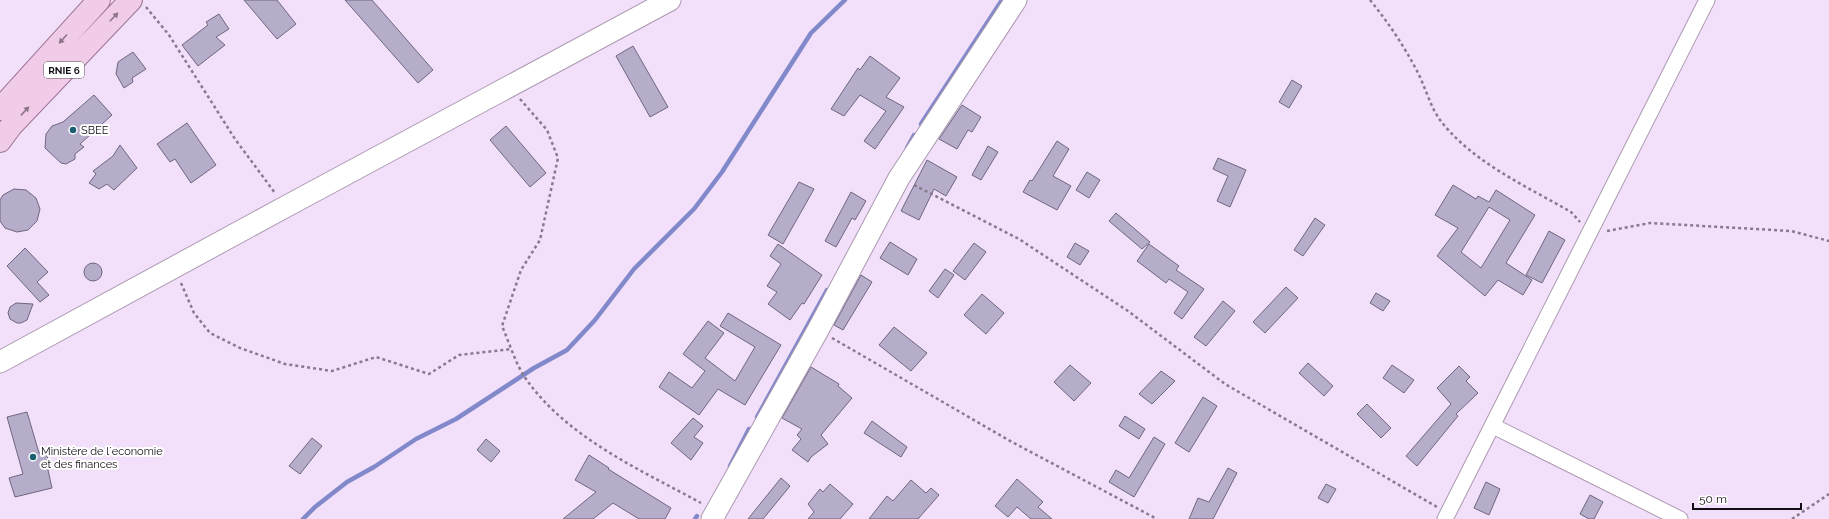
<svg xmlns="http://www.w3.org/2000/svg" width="1829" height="519" font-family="Raleway,sans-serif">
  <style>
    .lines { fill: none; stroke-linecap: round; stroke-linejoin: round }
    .stream { stroke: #8289cb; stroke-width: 4.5 }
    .building { fill: #b5adc9; stroke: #6e6781; fill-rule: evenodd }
    .street-casing { stroke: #ab99b1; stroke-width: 17 }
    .secondary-casing { stroke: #ab99b1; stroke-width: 23 }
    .primary-casing { stroke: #9d7394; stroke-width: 24 }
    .path { stroke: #877a8c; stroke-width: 2.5; stroke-dasharray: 3 3; stroke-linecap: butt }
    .street { stroke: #fff; stroke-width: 15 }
    .secondary { stroke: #fff; stroke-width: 21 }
    .primary { stroke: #f1cce8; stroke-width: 22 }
    .oneway { fill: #8d768a }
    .poi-dot { fill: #1c5f73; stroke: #fff; stroke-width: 1.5 }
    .labels { text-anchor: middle; stroke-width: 4; stroke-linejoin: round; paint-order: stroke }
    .shield { fill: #fff; stroke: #5a565c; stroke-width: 1 }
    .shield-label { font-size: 10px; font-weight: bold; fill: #130d16 }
    .poi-label { font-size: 11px; fill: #130d16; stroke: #fff; text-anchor: start }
  </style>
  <rect width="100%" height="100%" fill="#f2dff9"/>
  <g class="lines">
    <!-- stream -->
    <path class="stream" d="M 921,124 L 1002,0
      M 907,148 L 914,135
      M 757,417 L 827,290
      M 730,466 L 749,429
      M 303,519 L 315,507 L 347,482 L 374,467 L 416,439 L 456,419 L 534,368 L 567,350 L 595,320 L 634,269 L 694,209 L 722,172 L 811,33 L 845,0
      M 695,519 L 697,516"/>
  </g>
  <!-- building -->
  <path class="building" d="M 244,0 L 277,0 L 296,24 L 277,39 Z
    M 345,0 L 372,0 L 433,70 L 418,83 Z
    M 219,14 L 229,29 L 216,37 L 225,45 L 198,66 L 182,45 L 208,25 L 206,22 Z
    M 633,46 L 668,107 L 650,117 L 616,56 Z
    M 133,52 L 146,69 L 132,78 L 133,82 L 124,88 L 116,74 L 118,62 Z
    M 870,56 L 900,78 L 886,97 L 904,107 L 875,149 L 864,141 L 886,111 L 860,95 L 844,116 L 831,109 L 858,68 L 860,70 Z
    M 1292,80 L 1302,86 L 1289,108 L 1279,102 Z
    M 94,95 L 112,115 L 80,144 L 84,147 L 75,154 L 75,159 L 66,164 L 61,163 L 45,148 L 46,134 L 52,126 L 63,122 Z
    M 962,105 L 981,117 L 972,132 L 968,130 L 957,149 L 939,139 Z
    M 187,123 L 216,165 L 191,183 L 175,159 L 170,162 L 157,144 Z
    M 506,126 L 546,173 L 530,187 L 490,140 Z
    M 1057,141 L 1069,149 L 1053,176 L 1071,186 L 1057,210 L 1023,192 L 1030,180 L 1032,181 Z
    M 120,145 L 137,168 L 114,190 L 107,184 L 99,189 L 89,183 L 96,174 L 93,171 L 113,156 Z
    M 988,146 L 998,152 L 981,180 L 972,175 Z
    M 1218,158 L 1246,170 L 1230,207 L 1217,201 L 1228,176 L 1213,169 Z
    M 927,160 L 957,177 L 946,196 L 934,189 L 919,220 L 901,211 Z
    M 1087,172 L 1100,180 L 1089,198 L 1076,190 Z
    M 799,182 L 814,189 L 783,244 L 768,235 Z
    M 1453,185 L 1476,199 L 1478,196 L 1489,202 L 1496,190 L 1535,215 L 1506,263 L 1532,280 L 1523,295 L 1498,280 L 1485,296 L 1437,256 L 1458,228 L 1435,215 ZM 1489,207 L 1510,220 L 1481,268 L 1461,252 Z
    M 14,189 L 26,190 L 36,198 L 40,209 L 37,221 L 28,230 L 17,232 L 5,228 L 0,221 L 0,200 L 3,195 Z
    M 851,192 L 866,201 L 855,220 L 852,218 L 836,247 L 825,241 Z
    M 1116,213 L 1150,242 L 1142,249 L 1109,221 Z
    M 1315,218 L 1325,225 L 1303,256 L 1294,250 Z
    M 1549,231 L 1565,240 L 1542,283 L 1526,275 Z
    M 890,242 L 917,259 L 908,275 L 880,258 Z
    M 974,243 L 986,252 L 965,280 L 953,271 Z
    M 1075,243 L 1089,251 L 1080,265 L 1067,257 Z
    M 778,244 L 822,275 L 804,304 L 802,303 L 790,320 L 768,304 L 777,292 L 767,286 L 781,264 L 770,256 Z
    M 1149,244 L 1179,266 L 1176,270 L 1204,289 L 1182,319 L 1174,313 L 1188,292 L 1169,279 L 1166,283 L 1137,261 Z
    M 25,248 L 48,272 L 37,282 L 49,295 L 40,302 L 7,266 Z
    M84 272a9 9 0 1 1 18 0a9 9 0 1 1-18 0Z
    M 945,269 L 954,275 L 938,298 L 929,291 Z
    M 861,275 L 872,282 L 843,330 L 834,325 Z
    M 1286,287 L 1298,298 L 1265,333 L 1253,322 Z
    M 1376,293 L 1390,301 L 1383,311 L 1370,303 Z
    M 982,294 L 1004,313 L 986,334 L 964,315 Z
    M 1223,301 L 1235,311 L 1206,346 L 1194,337 Z
    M 16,303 L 33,304 L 27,320 L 21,323 L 17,323 L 10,319 L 8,313 L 10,307 Z
    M 728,313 L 781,345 L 745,405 L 718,389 L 699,415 L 659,387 L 669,372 L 692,388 L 705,371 L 683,354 L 708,321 L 724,333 L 705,358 L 735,381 L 755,347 L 720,326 Z
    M 894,327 L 927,353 L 911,371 L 879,345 Z
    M 1308,363 L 1333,386 L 1324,396 L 1299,373 Z
    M 1070,365 L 1091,383 L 1074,401 L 1054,382 Z
    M 1392,365 L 1414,380 L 1404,393 L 1383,378 Z
    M 1459,366 L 1470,377 L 1466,381 L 1478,393 L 1456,414 L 1458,416 L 1417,466 L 1406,456 L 1451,404 L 1437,388 Z
    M 811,367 L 839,384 L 838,386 L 852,398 L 821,435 L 828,444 L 811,457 L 808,462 L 792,450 L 801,439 L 797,435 L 802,429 L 782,418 Z
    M 1161,371 L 1175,381 L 1152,404 L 1139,394 Z
    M 1203,397 L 1217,406 L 1189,452 L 1175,443 Z
    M 1367,404 L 1391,428 L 1381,438 L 1357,414 Z
    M 27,412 L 39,453 L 45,451 L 52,469 L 48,470 L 52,488 L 15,497 L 9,478 L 23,474 L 7,417 Z
    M 1125,416 L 1145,429 L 1139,439 L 1119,426 Z
    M 693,418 L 703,426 L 694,437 L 703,443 L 691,460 L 671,443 Z
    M 872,421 L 907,447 L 901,457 L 864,433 Z
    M 1154,437 L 1165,444 L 1134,497 L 1109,482 L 1116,470 L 1129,478 Z
    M 312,438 L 322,446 L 300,474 L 289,466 Z
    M 486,439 L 500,451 L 491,462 L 477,450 Z
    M 589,455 L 609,468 L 608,469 L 671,508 L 665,519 L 639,519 L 613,503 L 593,519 L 563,519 L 596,492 L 575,480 Z
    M 1228,468 L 1237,473 L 1213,519 L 1189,519 L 1198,498 L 1209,502 Z
    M 781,478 L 790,486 L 763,519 L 748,519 Z
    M 1017,479 L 1043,502 L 1038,507 L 1052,519 L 1031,519 L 1017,507 L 1008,517 L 995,506 Z
    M 911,480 L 926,493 L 931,488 L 939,495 L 918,519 L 869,519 L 887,496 L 893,501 Z
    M 1486,482 L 1500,489 L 1489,515 L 1474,508 Z
    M 830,484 L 853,504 L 840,519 L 808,519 L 814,512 L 808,504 L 820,489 L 823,492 Z
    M 1326,484 L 1336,489 L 1328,503 L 1318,498 Z
    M 1590,495 L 1603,502 L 1594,519 L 1589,519 L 1580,514 Z"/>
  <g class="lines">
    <defs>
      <path id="street" d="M 1493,426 L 1680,519
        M 1445,519 L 1707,0"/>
      <path id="secondary" d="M 0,362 L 285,207 L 670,0
        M 712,519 L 818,330 L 899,178 L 1016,0"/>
      <path id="primary" d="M 0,109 L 99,0
        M 0,141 L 11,126 L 131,0"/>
    </defs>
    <!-- street casing -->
    <use href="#street" class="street-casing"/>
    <!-- secondary casing -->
    <use href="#secondary" class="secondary-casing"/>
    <!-- primary casing -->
    <use href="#primary" class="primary-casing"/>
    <!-- path -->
    <path class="path" d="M 1370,0 C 1388,22 1404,46 1417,71 C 1425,86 1430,106 1440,120 C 1472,162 1526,186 1571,212 L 1580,222
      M 146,7 L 169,35 L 235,139 L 275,193
      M 520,99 L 547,130 L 558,158 L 540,240 L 521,270 L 502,326 C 509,342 515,362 524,376 C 565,437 639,469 701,503
      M 914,185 L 1019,239 L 1128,311 L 1225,384 L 1437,507
      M 1607,231 L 1650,223 L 1791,231 L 1829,241
      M 181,283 L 194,313 L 210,333 L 240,348 L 285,364 L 332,371 L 376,357 L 429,374 L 459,355 L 512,349
      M 832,338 L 1012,442 L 1157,519
      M 1792,519 L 1829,494"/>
    <!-- street -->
    <use href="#street" class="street"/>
    <!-- secondary -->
    <use href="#secondary" class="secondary"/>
    <!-- primary -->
    <use href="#primary" class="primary"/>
  </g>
  <!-- one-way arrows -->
  <defs><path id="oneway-solid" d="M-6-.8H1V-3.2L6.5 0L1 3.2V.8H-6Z"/></defs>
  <g class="oneway">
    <use href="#oneway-solid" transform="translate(114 17) rotate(-46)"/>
    <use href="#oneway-solid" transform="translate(63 39) rotate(132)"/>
    <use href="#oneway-solid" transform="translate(25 111) rotate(-47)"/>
  </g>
  <!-- markers -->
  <g class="poi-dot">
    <circle cx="73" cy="130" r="4"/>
    <circle cx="33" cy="457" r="4"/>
  </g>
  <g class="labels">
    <!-- shield labels -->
    <rect class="shield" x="44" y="62" width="40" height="16" rx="3"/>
    <g class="shield-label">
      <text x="64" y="74">RNIE 6</text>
    </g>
    <!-- poi labels -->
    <g class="poi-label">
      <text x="81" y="134">SBEE</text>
      <text x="41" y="455">Ministère de l´economie<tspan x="41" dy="13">et des finances</tspan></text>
    </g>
  </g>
  <!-- scale -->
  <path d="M1693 503v6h108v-6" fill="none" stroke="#130d16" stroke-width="2"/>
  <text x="1699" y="503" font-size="12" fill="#130d16" stroke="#ffffff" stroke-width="3" paint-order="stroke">50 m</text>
</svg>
